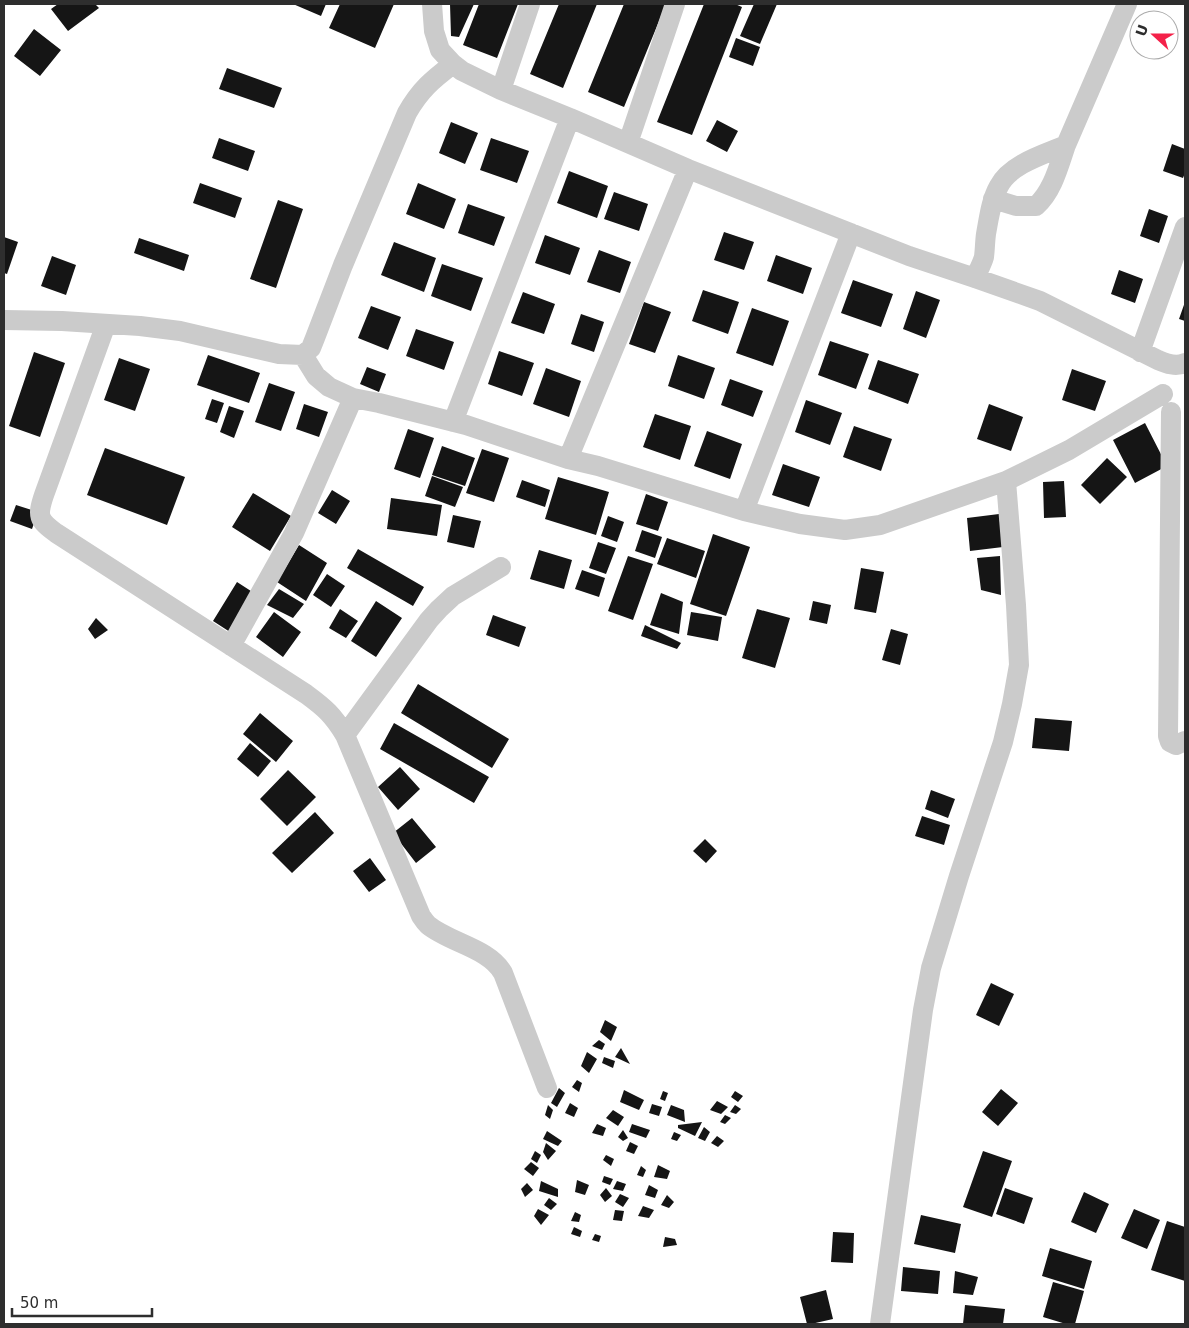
<svg xmlns="http://www.w3.org/2000/svg" width="1189" height="1328" font-family="'DejaVu Sans',sans-serif">
  <style>
    .building { fill: #151515 }
    .lines { fill: none; stroke-linecap: round; stroke-linejoin: round }
    .minor { stroke: #cbcbcb; stroke-width: 20 }
  </style>
  <rect width="100%" height="100%" fill="#fff"/>
  <!-- building -->
  <path class="building" d="M 58,4 L 95,4 L 99,8 L 68,31 L 51,9 Z
    M 293,4 L 326,4 L 321,16 Z
    M 340,4 L 394,4 L 375,48 L 329,28 Z
    M 450,4 L 474,4 L 459,37 L 451,36 Z
    M 479,4 L 518,4 L 497,58 L 463,45 Z
    M 559,4 L 597,4 L 563,88 L 530,74 Z
    M 624,4 L 666,4 L 624,107 L 588,92 Z
    M 704,4 L 735,4 L 742,7 L 692,135 L 657,122 Z
    M 754,4 L 777,4 L 760,44 L 740,36 Z
    M 34,29 L 61,50 L 40,76 L 14,56 Z
    M 736,38 L 760,47 L 753,66 L 729,57 Z
    M 227,68 L 282,88 L 274,108 L 219,89 Z
    M 717,120 L 738,131 L 727,152 L 706,141 Z
    M 451,122 L 478,133 L 465,164 L 439,153 Z
    M 219,138 L 255,151 L 248,171 L 212,158 Z
    M 491,138 L 529,151 L 517,183 L 480,170 Z
    M 1172,144 L 1185,149 L 1185,173 L 1183,178 L 1163,171 Z
    M 569,171 L 608,186 L 597,218 L 557,203 Z
    M 200,183 L 242,198 L 235,218 L 193,203 Z
    M 418,183 L 456,199 L 444,229 L 406,214 Z
    M 614,192 L 648,204 L 639,231 L 604,219 Z
    M 278,200 L 303,209 L 276,288 L 250,279 Z
    M 468,204 L 505,217 L 494,246 L 458,233 Z
    M 1149,209 L 1168,216 L 1159,243 L 1140,236 Z
    M 724,232 L 754,242 L 744,270 L 714,260 Z
    M 545,235 L 580,248 L 570,275 L 535,263 Z
    M 4,237 L 18,242 L 7,274 L 4,273 Z
    M 139,238 L 189,255 L 184,271 L 134,253 Z
    M 394,242 L 436,258 L 424,292 L 381,275 Z
    M 599,250 L 631,262 L 620,293 L 587,282 Z
    M 776,255 L 812,268 L 803,294 L 767,281 Z
    M 52,256 L 76,265 L 66,295 L 41,286 Z
    M 442,264 L 483,278 L 471,311 L 431,296 Z
    M 1119,270 L 1143,279 L 1135,303 L 1111,294 Z
    M 853,280 L 893,294 L 881,327 L 841,313 Z
    M 703,290 L 739,302 L 728,334 L 692,321 Z
    M 916,291 L 940,300 L 926,338 L 903,329 Z
    M 523,292 L 555,304 L 544,334 L 511,323 Z
    M 644,302 L 671,312 L 655,353 L 629,344 Z
    M 1185,302 L 1185,321 L 1179,319 Z
    M 371,306 L 401,317 L 388,350 L 358,338 Z
    M 752,308 L 789,321 L 773,366 L 736,353 Z
    M 581,314 L 604,322 L 594,352 L 571,344 Z
    M 416,329 L 454,342 L 444,370 L 406,356 Z
    M 830,341 L 869,354 L 856,389 L 818,375 Z
    M 499,351 L 534,363 L 522,396 L 488,384 Z
    M 34,352 L 65,363 L 40,437 L 9,426 Z
    M 208,355 L 260,373 L 249,403 L 197,385 Z
    M 678,355 L 715,368 L 704,399 L 668,386 Z
    M 119,358 L 150,369 L 135,411 L 104,400 Z
    M 878,360 L 919,374 L 908,404 L 868,389 Z
    M 367,367 L 386,374 L 379,392 L 360,384 Z
    M 546,368 L 581,381 L 569,417 L 533,404 Z
    M 1072,369 L 1106,381 L 1095,411 L 1062,400 Z
    M 730,379 L 763,391 L 753,417 L 721,405 Z
    M 269,383 L 295,392 L 281,431 L 255,422 Z
    M 212,399 L 224,403 L 217,423 L 205,419 Z
    M 806,400 L 842,413 L 830,445 L 795,432 Z
    M 304,404 L 328,412 L 319,437 L 296,429 Z
    M 989,404 L 1023,417 L 1011,451 L 977,439 Z
    M 229,406 L 244,411 L 234,438 L 220,432 Z
    M 655,414 L 691,426 L 680,460 L 643,447 Z
    M 1145,423 L 1167,466 L 1135,483 L 1113,440 Z
    M 854,426 L 892,439 L 881,471 L 843,457 Z
    M 408,429 L 434,438 L 420,478 L 394,469 Z
    M 707,431 L 742,444 L 730,479 L 694,466 Z
    M 442,446 L 475,458 L 465,486 L 432,475 Z
    M 105,448 L 185,477 L 167,525 L 87,495 Z
    M 482,449 L 509,458 L 494,502 L 466,493 Z
    M 1107,458 L 1127,477 L 1100,504 L 1081,485 Z
    M 783,464 L 820,477 L 809,507 L 772,495 Z
    M 432,476 L 463,487 L 455,507 L 425,496 Z
    M 558,477 L 609,492 L 596,535 L 545,519 Z
    M 522,480 L 550,490 L 545,507 L 516,497 Z
    M 1064,481 L 1066,517 L 1044,518 L 1043,482 Z
    M 332,490 L 350,501 L 336,524 L 318,513 Z
    M 253,493 L 291,516 L 270,551 L 232,527 Z
    M 646,494 L 668,502 L 658,531 L 636,524 Z
    M 391,498 L 442,505 L 437,536 L 387,529 Z
    M 16,505 L 38,512 L 32,529 L 10,521 Z
    M 999,514 L 1003,547 L 970,551 L 967,518 Z
    M 453,515 L 481,521 L 474,548 L 447,542 Z
    M 608,516 L 624,522 L 617,542 L 601,536 Z
    M 642,530 L 662,537 L 655,558 L 635,551 Z
    M 713,534 L 750,547 L 726,616 L 690,604 Z
    M 667,538 L 705,551 L 696,578 L 657,564 Z
    M 598,542 L 616,548 L 606,574 L 589,568 Z
    M 299,545 L 327,563 L 306,601 L 277,582 Z
    M 358,549 L 424,587 L 413,606 L 347,568 Z
    M 539,550 L 572,560 L 564,589 L 530,579 Z
    M 628,556 L 653,564 L 633,620 L 608,611 Z
    M 1000,556 L 1001,595 L 981,590 L 977,558 Z
    M 861,568 L 884,572 L 876,613 L 854,609 Z
    M 582,570 L 605,578 L 599,597 L 575,589 Z
    M 327,574 L 345,586 L 331,607 L 313,595 Z
    M 237,582 L 254,593 L 230,632 L 213,621 Z
    M 279,589 L 304,604 L 293,618 L 267,605 Z
    M 661,593 L 683,602 L 679,634 L 650,625 Z
    M 376,601 L 402,618 L 376,657 L 351,641 Z
    M 813,601 L 831,605 L 827,624 L 809,620 Z
    M 340,609 L 358,621 L 346,638 L 329,628 Z
    M 757,609 L 790,618 L 775,668 L 742,658 Z
    M 274,612 L 301,632 L 283,657 L 256,637 Z
    M 691,612 L 722,617 L 718,641 L 687,635 Z
    M 493,615 L 526,627 L 519,647 L 486,635 Z
    M 96,618 L 108,630 L 95,639 L 88,629 Z
    M 645,625 L 681,643 L 677,649 L 641,636 Z
    M 891,629 L 908,634 L 900,665 L 882,660 Z
    M 418,684 L 509,739 L 492,768 L 401,713 Z
    M 260,713 L 293,741 L 276,762 L 243,734 Z
    M 1035,718 L 1072,721 L 1069,751 L 1032,748 Z
    M 394,723 L 489,777 L 474,803 L 380,749 Z
    M 250,743 L 271,761 L 258,777 L 237,759 Z
    M 400,767 L 420,789 L 398,810 L 378,787 Z
    M 288,770 L 316,797 L 287,826 L 260,799 Z
    M 931,790 L 955,799 L 948,818 L 925,809 Z
    M 315,812 L 334,833 L 292,873 L 272,853 Z
    M 922,816 L 950,825 L 944,845 L 915,836 Z
    M 412,818 L 436,847 L 416,863 L 393,833 Z
    M 705,839 L 717,851 L 706,863 L 693,851 Z
    M 370,858 L 386,880 L 369,892 L 353,871 Z
    M 991,983 L 1014,994 L 999,1026 L 976,1015 Z
    M 605,1020 L 617,1027 L 611,1041 L 600,1032 Z
    M 599,1040 L 605,1044 L 602,1050 L 592,1046 Z
    M 621,1048 L 630,1064 L 615,1057 Z
    M 587,1052 L 597,1059 L 589,1073 L 581,1066 Z
    M 604,1057 L 615,1061 L 613,1068 L 602,1063 Z
    M 577,1080 L 582,1083 L 579,1092 L 572,1087 Z
    M 559,1088 L 565,1093 L 557,1107 L 551,1103 Z
    M 1001,1089 L 1018,1103 L 998,1126 L 982,1112 Z
    M 624,1090 L 644,1100 L 639,1110 L 620,1102 Z
    M 663,1091 L 668,1093 L 665,1101 L 660,1099 Z
    M 735,1091 L 743,1096 L 738,1102 L 731,1097 Z
    M 717,1101 L 728,1107 L 721,1114 L 710,1110 Z
    M 570,1103 L 578,1108 L 574,1117 L 565,1113 Z
    M 652,1104 L 662,1107 L 659,1116 L 649,1113 Z
    M 548,1105 L 553,1110 L 550,1119 L 545,1115 Z
    M 671,1105 L 684,1110 L 685,1122 L 667,1115 Z
    M 735,1105 L 741,1109 L 736,1114 L 730,1112 Z
    M 613,1110 L 624,1117 L 618,1126 L 606,1118 Z
    M 725,1115 L 731,1118 L 725,1124 L 720,1122 Z
    M 702,1122 L 695,1136 L 678,1128 L 678,1125 Z
    M 597,1124 L 606,1128 L 603,1136 L 592,1133 Z
    M 632,1124 L 650,1130 L 646,1138 L 629,1132 Z
    M 704,1127 L 710,1132 L 705,1141 L 698,1138 Z
    M 623,1130 L 628,1138 L 623,1141 L 618,1137 Z
    M 547,1131 L 562,1141 L 558,1146 L 543,1139 Z
    M 674,1132 L 681,1135 L 677,1141 L 671,1139 Z
    M 717,1136 L 724,1141 L 718,1147 L 711,1143 Z
    M 630,1142 L 638,1146 L 634,1154 L 626,1151 Z
    M 546,1143 L 556,1151 L 548,1160 L 543,1152 Z
    M 535,1151 L 541,1155 L 537,1163 L 531,1159 Z
    M 983,1151 L 1012,1161 L 992,1217 L 963,1207 Z
    M 606,1155 L 614,1159 L 611,1166 L 603,1160 Z
    M 531,1162 L 539,1168 L 533,1176 L 524,1169 Z
    M 658,1165 L 670,1171 L 667,1179 L 654,1177 Z
    M 641,1166 L 646,1170 L 643,1177 L 637,1175 Z
    M 604,1176 L 613,1179 L 610,1185 L 602,1182 Z
    M 577,1180 L 589,1185 L 585,1195 L 575,1192 Z
    M 541,1181 L 558,1189 L 558,1197 L 539,1191 Z
    M 617,1181 L 626,1184 L 623,1191 L 613,1189 Z
    M 527,1183 L 533,1190 L 525,1197 L 521,1189 Z
    M 649,1185 L 658,1190 L 655,1198 L 645,1195 Z
    M 606,1188 L 612,1196 L 605,1202 L 600,1195 Z
    M 1005,1188 L 1033,1198 L 1024,1224 L 996,1214 Z
    M 1084,1192 L 1109,1204 L 1096,1233 L 1071,1222 Z
    M 620,1194 L 629,1198 L 623,1207 L 615,1202 Z
    M 667,1195 L 674,1202 L 669,1208 L 661,1205 Z
    M 549,1198 L 557,1204 L 551,1210 L 544,1205 Z
    M 643,1206 L 654,1210 L 649,1218 L 638,1216 Z
    M 538,1209 L 549,1215 L 541,1225 L 534,1216 Z
    M 1134,1209 L 1160,1220 L 1147,1249 L 1121,1238 Z
    M 615,1210 L 624,1211 L 622,1221 L 613,1220 Z
    M 575,1212 L 581,1215 L 579,1222 L 571,1221 Z
    M 921,1215 L 961,1224 L 955,1253 L 914,1244 Z
    M 1167,1221 L 1185,1227 L 1185,1281 L 1151,1270 Z
    M 574,1227 L 582,1231 L 580,1237 L 571,1234 Z
    M 833,1232 L 854,1233 L 853,1263 L 831,1262 Z
    M 595,1234 L 601,1236 L 599,1242 L 592,1240 Z
    M 665,1237 L 675,1239 L 677,1245 L 663,1247 Z
    M 1050,1248 L 1092,1261 L 1084,1289 L 1042,1276 Z
    M 903,1267 L 940,1271 L 938,1294 L 901,1291 Z
    M 955,1271 L 978,1277 L 973,1295 L 953,1293 Z
    M 1053,1282 L 1084,1291 L 1075,1324 L 1066,1324 L 1043,1317 Z
    M 826,1290 L 833,1319 L 811,1324 L 807,1324 L 800,1297 Z
    M 965,1305 L 1005,1309 L 1003,1324 L 963,1324 Z"/>
  <g class="lines">
    <!-- minor -->
    <path class="minor" d="M 432,4 L 434,31 L 440,50 L 453,64 L 462,71 L 501,90 L 570,118 L 688,169 L 909,256 L 975,278 L 1040,301 L 1158,360 C 1167,364 1176,367 1185,363
      M 501,90 L 530,4
      M 628,143 L 675,4
      M 993,199 L 1016,206 L 1036,206 C 1053,191 1059,165 1066,145
      M 975,278 C 978,271 982,264 984,257 C 985,249 985,241 986,234 C 989,218 991,200 999,186 C 1010,164 1045,154 1066,145 L 1127,4
      M 4,320 L 62,321 L 140,326 L 180,331 L 279,354 L 303,355 L 311,348 L 315,338 L 343,265 L 407,113 C 420,90 432,80 453,64
      M 106,324 L 44,495 C 37,516 38,520 56,533 L 306,694 C 325,708 333,715 345,735 L 421,916 C 423,919 425,922 428,925 C 450,943 489,948 503,973 L 547,1088
      M 1140,352 L 1185,227
      M 303,355 L 316,376 L 329,387 L 353,398 L 379,403 L 466,425 L 568,459 L 598,466 L 744,511 L 800,524 L 845,530 L 880,525 L 1006,481 L 1069,450 L 1163,394
      M 1171,412 L 1168,736 L 1170,742 L 1176,745 L 1185,741
      M 453,422 L 570,118
      M 568,459 L 688,169
      M 744,511 L 851,233
      M 231,646 L 294,533 L 353,398
      M 345,735 L 429,620 L 439,609 L 453,596 L 501,567
      M 880,1324 L 923,1010 L 931,968 L 959,876 L 1003,742 L 1012,704 L 1019,665 L 1016,605 L 1006,481"/>
  </g>
  <!-- border -->
  <rect width="1189" height="1328" fill="none" stroke="#2e2e2e" stroke-width="10"/>
  <!-- north arrow -->
  <g transform="translate(1154 35) rotate(291)"><circle r="24" fill="#ffffff" stroke="#ababab"/>
  <path d="M0-4L9 19L0 12L-9 19Z" fill="#f42149"/>
  <text y="-8" font-size="14" font-weight="bold" text-anchor="middle" fill="#2e2e2e">U</text>
  </g>
  <!-- scale -->
  <path d="M12 1308v8h140v-8" fill="none" stroke="#2e2e2e" stroke-width="2.5"/>
  <text x="20" y="1308" font-size="15" fill="#2e2e2e" stroke="#ffffff" stroke-width="4" paint-order="stroke">50 m</text>
</svg>
